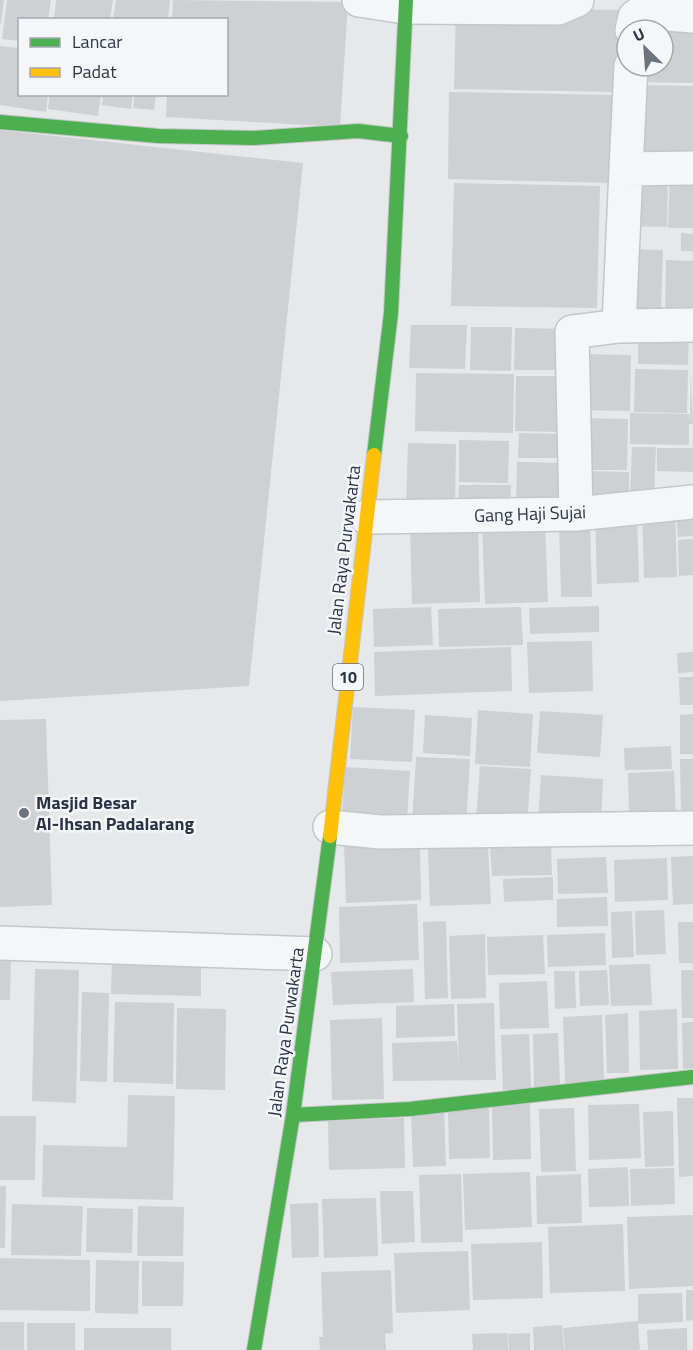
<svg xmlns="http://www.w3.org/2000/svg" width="693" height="1350" font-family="'Titillium Web',sans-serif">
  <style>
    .building { fill: #ced0d3 }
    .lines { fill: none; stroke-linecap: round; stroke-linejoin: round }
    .street-casing { stroke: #c4c6c8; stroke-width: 36 }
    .fast-casing { stroke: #c4c6c8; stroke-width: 16 }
    .slow-casing { stroke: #c4c6c8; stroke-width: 16 }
    .street { stroke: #f5f6f7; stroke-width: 33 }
    .fast { stroke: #4caf50; stroke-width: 14 }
    .slow { stroke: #ffc107; stroke-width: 14 }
    .poi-dot { fill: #6c737f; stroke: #f4f6f9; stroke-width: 2 }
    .labels { text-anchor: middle; stroke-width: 5; stroke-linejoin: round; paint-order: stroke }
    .shield { fill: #f4f6f9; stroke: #676e7b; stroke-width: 1.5 }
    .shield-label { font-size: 16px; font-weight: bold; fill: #2b3445 }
    .street-label { font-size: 18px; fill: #2b3445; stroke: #f4f6f9 }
    .poi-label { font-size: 18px; font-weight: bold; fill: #2b3445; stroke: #f4f6f9; text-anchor: start }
  </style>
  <rect width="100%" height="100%" fill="#e6e8ea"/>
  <!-- building -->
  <path class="building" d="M 0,0 L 4,0 L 1,23 L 0,23 Z
    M 7,0 L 51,0 L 48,20 L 20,20 L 20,41 L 2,39 Z
    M 56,0 L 113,0 L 110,20 L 54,20 Z
    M 116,0 L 170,0 L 168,20 L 113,20 Z
    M 173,0 L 348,2 L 340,127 L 166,117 L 167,94 L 226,94 L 226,20 L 172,20 Z
    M 456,7 L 618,10 L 616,92 L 454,89 Z
    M 693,25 L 693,83 L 637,82 L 638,66 L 663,66 L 663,30 L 639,30 Z
    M 0,46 L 20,48 L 20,94 L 48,94 L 46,112 L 0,105 Z
    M 636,85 L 693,86 L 693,163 L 634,162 Z
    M 449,92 L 616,95 L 613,183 L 448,179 Z
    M 50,94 L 101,94 L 98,116 L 48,109 Z
    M 103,94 L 133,94 L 131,109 L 102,105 Z
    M 135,94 L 156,94 L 154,110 L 133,108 Z
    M 0,130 L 303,163 L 249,686 L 0,701 Z
    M 670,173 L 693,174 L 693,228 L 668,228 Z
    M 629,174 L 668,175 L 667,227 L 628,226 Z
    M 454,183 L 600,186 L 597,308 L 451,306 Z
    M 681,233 L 693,234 L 693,251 L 681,251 Z
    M 627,249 L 663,250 L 661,313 L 625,312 Z
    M 666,260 L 693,261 L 693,320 L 665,319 Z
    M 411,325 L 467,325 L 465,369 L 409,368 Z
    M 471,327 L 512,327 L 511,371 L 470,370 Z
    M 515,328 L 568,329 L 567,370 L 514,370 Z
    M 638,336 L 689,337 L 688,365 L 638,364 Z
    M 579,354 L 631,355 L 630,411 L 577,410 Z
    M 635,369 L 688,370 L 687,413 L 634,412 Z
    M 691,369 L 693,424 L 689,424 L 689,445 L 630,444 L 630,413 L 689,414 L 690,421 Z
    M 416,373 L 514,374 L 513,433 L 415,431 Z
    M 516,376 L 561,376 L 560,432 L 515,431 Z
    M 581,418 L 628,419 L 627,470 L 581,470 Z
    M 519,433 L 562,434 L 562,458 L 518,458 Z
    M 459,440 L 509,441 L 508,483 L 459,482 Z
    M 408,443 L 456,444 L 455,510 L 406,508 Z
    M 632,447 L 656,447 L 654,497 L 630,497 Z
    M 657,448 L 693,448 L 693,472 L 657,471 Z
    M 517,462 L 568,463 L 567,504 L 516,503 Z
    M 580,471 L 629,472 L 629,501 L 579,500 Z
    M 459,485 L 511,485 L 510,509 L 458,508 Z
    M 675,509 L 677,577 L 644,578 L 642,510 Z
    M 693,512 L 693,536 L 678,537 L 676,513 Z
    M 637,513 L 639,582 L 597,584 L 595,515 Z
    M 545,521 L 548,602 L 485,604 L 482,523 Z
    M 559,521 L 590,521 L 592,597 L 561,597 Z
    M 478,524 L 480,602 L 412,604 L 410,526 Z
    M 693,539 L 693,575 L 679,576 L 678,540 Z
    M 599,606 L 599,632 L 530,634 L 529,608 Z
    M 431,607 L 433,645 L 374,647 L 373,609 Z
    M 521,607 L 523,645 L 439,647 L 438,609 Z
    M 592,641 L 593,691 L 529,693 L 527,642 Z
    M 511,647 L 512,691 L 375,696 L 374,652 Z
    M 693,652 L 693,672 L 678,673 L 677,653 Z
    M 679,677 L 693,677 L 693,705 L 680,705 Z
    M 353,707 L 415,710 L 412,762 L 350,759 Z
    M 478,710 L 533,714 L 530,767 L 475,764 Z
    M 540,711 L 603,715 L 600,757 L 537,753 Z
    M 693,714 L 693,754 L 680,754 L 680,715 Z
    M 425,715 L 472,718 L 470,756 L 423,753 Z
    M 46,719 L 52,905 L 0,907 L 0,720 Z
    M 671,746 L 672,769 L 625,770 L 624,748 Z
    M 416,757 L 470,759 L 466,826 L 412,823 Z
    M 680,759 L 693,759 L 693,815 L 681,815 Z
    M 480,766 L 531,769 L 527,824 L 476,820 Z
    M 345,767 L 410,771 L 407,821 L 342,817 Z
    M 674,771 L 676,817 L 629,818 L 628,773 Z
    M 541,775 L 603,779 L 601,824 L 538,820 Z
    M 551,844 L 552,875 L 492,876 L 490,846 Z
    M 420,845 L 421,900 L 346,903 L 344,846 Z
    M 488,846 L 491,904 L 430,906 L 428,848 Z
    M 693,856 L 693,904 L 673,905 L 671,857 Z
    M 606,857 L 608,893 L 558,894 L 557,859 Z
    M 667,858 L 668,900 L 615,902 L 614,860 Z
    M 553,877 L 553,900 L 504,902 L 503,879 Z
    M 607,897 L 608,926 L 557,927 L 557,899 Z
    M 417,904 L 419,960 L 340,963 L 339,907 Z
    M 664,910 L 666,954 L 636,955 L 635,911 Z
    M 632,911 L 634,957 L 612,958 L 611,912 Z
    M 446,921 L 448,998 L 425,999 L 423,922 Z
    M 678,922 L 693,922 L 693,963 L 679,963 Z
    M 605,933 L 606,965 L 548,967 L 547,935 Z
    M 485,934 L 486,998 L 451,999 L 449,936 Z
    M 543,935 L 545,974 L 488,975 L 487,937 Z
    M 0,953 L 11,954 L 10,1000 L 0,1000 Z
    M 112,956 L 201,958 L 201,996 L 111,994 Z
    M 650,964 L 652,1005 L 611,1006 L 609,965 Z
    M 35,969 L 79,970 L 76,1103 L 32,1101 Z
    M 413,969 L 414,1002 L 333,1005 L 331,972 Z
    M 607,970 L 609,1005 L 580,1006 L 579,971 Z
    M 681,970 L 693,970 L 693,1018 L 682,1018 Z
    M 554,971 L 575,971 L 576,1008 L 555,1009 Z
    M 547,981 L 549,1028 L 500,1029 L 499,983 Z
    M 82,992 L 109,993 L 107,1082 L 80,1081 Z
    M 115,1002 L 174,1003 L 173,1084 L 113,1082 Z
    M 494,1003 L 496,1080 L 393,1081 L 392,1043 L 457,1041 L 459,1068 L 457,1004 Z
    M 454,1004 L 455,1036 L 396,1038 L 396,1006 Z
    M 177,1008 L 226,1009 L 225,1090 L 176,1089 Z
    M 677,1009 L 678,1069 L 640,1070 L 639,1011 Z
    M 628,1013 L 629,1073 L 607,1073 L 605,1015 Z
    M 602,1015 L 604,1081 L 565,1083 L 563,1017 Z
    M 382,1018 L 384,1099 L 332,1100 L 330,1020 Z
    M 693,1022 L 693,1068 L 683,1069 L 682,1023 Z
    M 558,1033 L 560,1087 L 534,1088 L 533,1034 Z
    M 529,1034 L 531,1089 L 503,1090 L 501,1035 Z
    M 128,1095 L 175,1096 L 173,1200 L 42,1197 L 43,1145 L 127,1147 Z
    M 677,1098 L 693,1098 L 693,1176 L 679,1177 Z
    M 530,1104 L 531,1159 L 493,1160 L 492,1106 Z
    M 639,1104 L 641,1158 L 589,1160 L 588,1105 Z
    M 444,1108 L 446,1166 L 413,1167 L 411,1110 Z
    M 489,1108 L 490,1158 L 449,1159 L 448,1109 Z
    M 574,1108 L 576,1171 L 541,1172 L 539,1109 Z
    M 673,1111 L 674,1166 L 645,1167 L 643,1112 Z
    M 0,1116 L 36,1116 L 35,1180 L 0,1180 Z
    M 404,1118 L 405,1168 L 329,1170 L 328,1121 Z
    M 628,1167 L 629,1206 L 589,1207 L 588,1169 Z
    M 674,1168 L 675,1204 L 631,1206 L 630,1169 Z
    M 530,1172 L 532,1227 L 465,1230 L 463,1174 Z
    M 461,1174 L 463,1242 L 421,1243 L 419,1175 Z
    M 581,1174 L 582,1223 L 537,1224 L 536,1176 Z
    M 0,1186 L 6,1186 L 5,1248 L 0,1248 Z
    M 380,1191 L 413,1191 L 415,1242 L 382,1244 Z
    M 376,1198 L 378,1256 L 324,1258 L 322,1199 Z
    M 318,1203 L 319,1257 L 292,1258 L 290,1204 Z
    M 12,1204 L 83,1206 L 81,1256 L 11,1255 Z
    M 138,1206 L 184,1207 L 183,1256 L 137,1256 Z
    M 87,1208 L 133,1209 L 132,1253 L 86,1252 Z
    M 693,1215 L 693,1286 L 629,1289 L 627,1217 Z
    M 623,1224 L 625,1291 L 550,1293 L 548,1227 Z
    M 542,1242 L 543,1298 L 473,1300 L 471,1244 Z
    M 468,1251 L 470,1310 L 396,1313 L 394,1253 Z
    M 0,1258 L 90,1260 L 90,1311 L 0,1310 Z
    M 96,1260 L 139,1261 L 138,1314 L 95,1313 Z
    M 142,1261 L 184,1262 L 183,1306 L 142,1306 Z
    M 391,1270 L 393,1333 L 385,1334 L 386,1350 L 320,1350 L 319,1337 L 323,1337 L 321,1272 Z
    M 686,1290 L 693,1290 L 693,1320 L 686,1321 Z
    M 682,1293 L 683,1322 L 638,1324 L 640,1350 L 565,1350 L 563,1328 L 638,1321 L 638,1294 Z
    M 0,1322 L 24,1322 L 24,1350 L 0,1350 Z
    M 27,1323 L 75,1323 L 75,1350 L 27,1350 Z
    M 562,1325 L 564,1350 L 534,1350 L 533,1327 Z
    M 84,1328 L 171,1328 L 171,1350 L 84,1350 Z
    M 687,1328 L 687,1350 L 648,1350 L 647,1330 Z
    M 507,1333 L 508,1350 L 473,1350 L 472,1334 Z
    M 530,1333 L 530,1350 L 509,1350 L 508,1334 Z"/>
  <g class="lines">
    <defs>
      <path id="street" d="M 359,0 L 405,7 L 558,8 L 577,0
        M 632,30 L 635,17 L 642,12 L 693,16
        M 626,169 L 631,66
        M 619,326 L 626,169 L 693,168
        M 576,514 L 572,332 L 619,326 L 693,325
        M 366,517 L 576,514 L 693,502
        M 330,827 L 380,832 L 693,828
        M 0,943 L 315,954"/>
      <path id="fast" d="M 0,122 L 158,136 L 254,138 L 358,131 L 401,136
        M 374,455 L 391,313 L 406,0
        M 293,1115 L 410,1109 L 693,1077
        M 254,1350 L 293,1115 L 330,836"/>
      <path id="slow" d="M 330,836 L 374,455"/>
    </defs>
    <!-- street casing -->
    <use href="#street" class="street-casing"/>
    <!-- fast casing -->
    <use href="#fast" class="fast-casing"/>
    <!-- slow casing -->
    <use href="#slow" class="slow-casing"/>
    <!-- street -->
    <use href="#street" class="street"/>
    <!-- fast -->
    <use href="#fast" class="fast"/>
    <!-- slow -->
    <use href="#slow" class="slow"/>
  </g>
  <!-- markers -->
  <circle class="poi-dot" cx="24" cy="813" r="6"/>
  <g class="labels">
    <!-- shield labels -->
    <rect class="shield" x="333" y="664" width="30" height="26" rx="4.5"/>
    <g class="shield-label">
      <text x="348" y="683">10</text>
    </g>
    <!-- street labels -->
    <g class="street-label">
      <text transform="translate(530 514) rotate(-2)" y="6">Gang Haji Sujai</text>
      <text transform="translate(344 550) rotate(-83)" y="6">Jalan Raya Purwakarta</text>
      <text transform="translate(286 1032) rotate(-82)" y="6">Jalan Raya Purwakarta</text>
    </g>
    <!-- poi labels -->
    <g class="poi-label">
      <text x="36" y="809">Masjid Besar<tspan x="36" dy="21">Al-Ihsan Padalarang</tspan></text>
    </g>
  </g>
  <!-- legend -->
  <rect x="18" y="18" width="210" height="78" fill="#f4f6f9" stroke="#a4a8b1" stroke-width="1.5"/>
  <rect x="30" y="38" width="30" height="9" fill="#4caf50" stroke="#a4a8b1" stroke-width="1.5"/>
  <text x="72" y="48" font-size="18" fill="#2b3445">Lancar</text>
  <rect x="30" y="68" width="30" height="9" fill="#ffc107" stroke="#a4a8b1" stroke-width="1.5"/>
  <text x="72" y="78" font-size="18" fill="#2b3445">Padat</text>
  <!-- north arrow -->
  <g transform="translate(645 48) rotate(335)"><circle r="28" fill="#f4f6f9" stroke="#a4a8b1" stroke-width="1.5"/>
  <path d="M0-4.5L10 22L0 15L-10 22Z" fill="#6c737f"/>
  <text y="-9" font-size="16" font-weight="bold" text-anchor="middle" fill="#2b3445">U</text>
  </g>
</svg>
